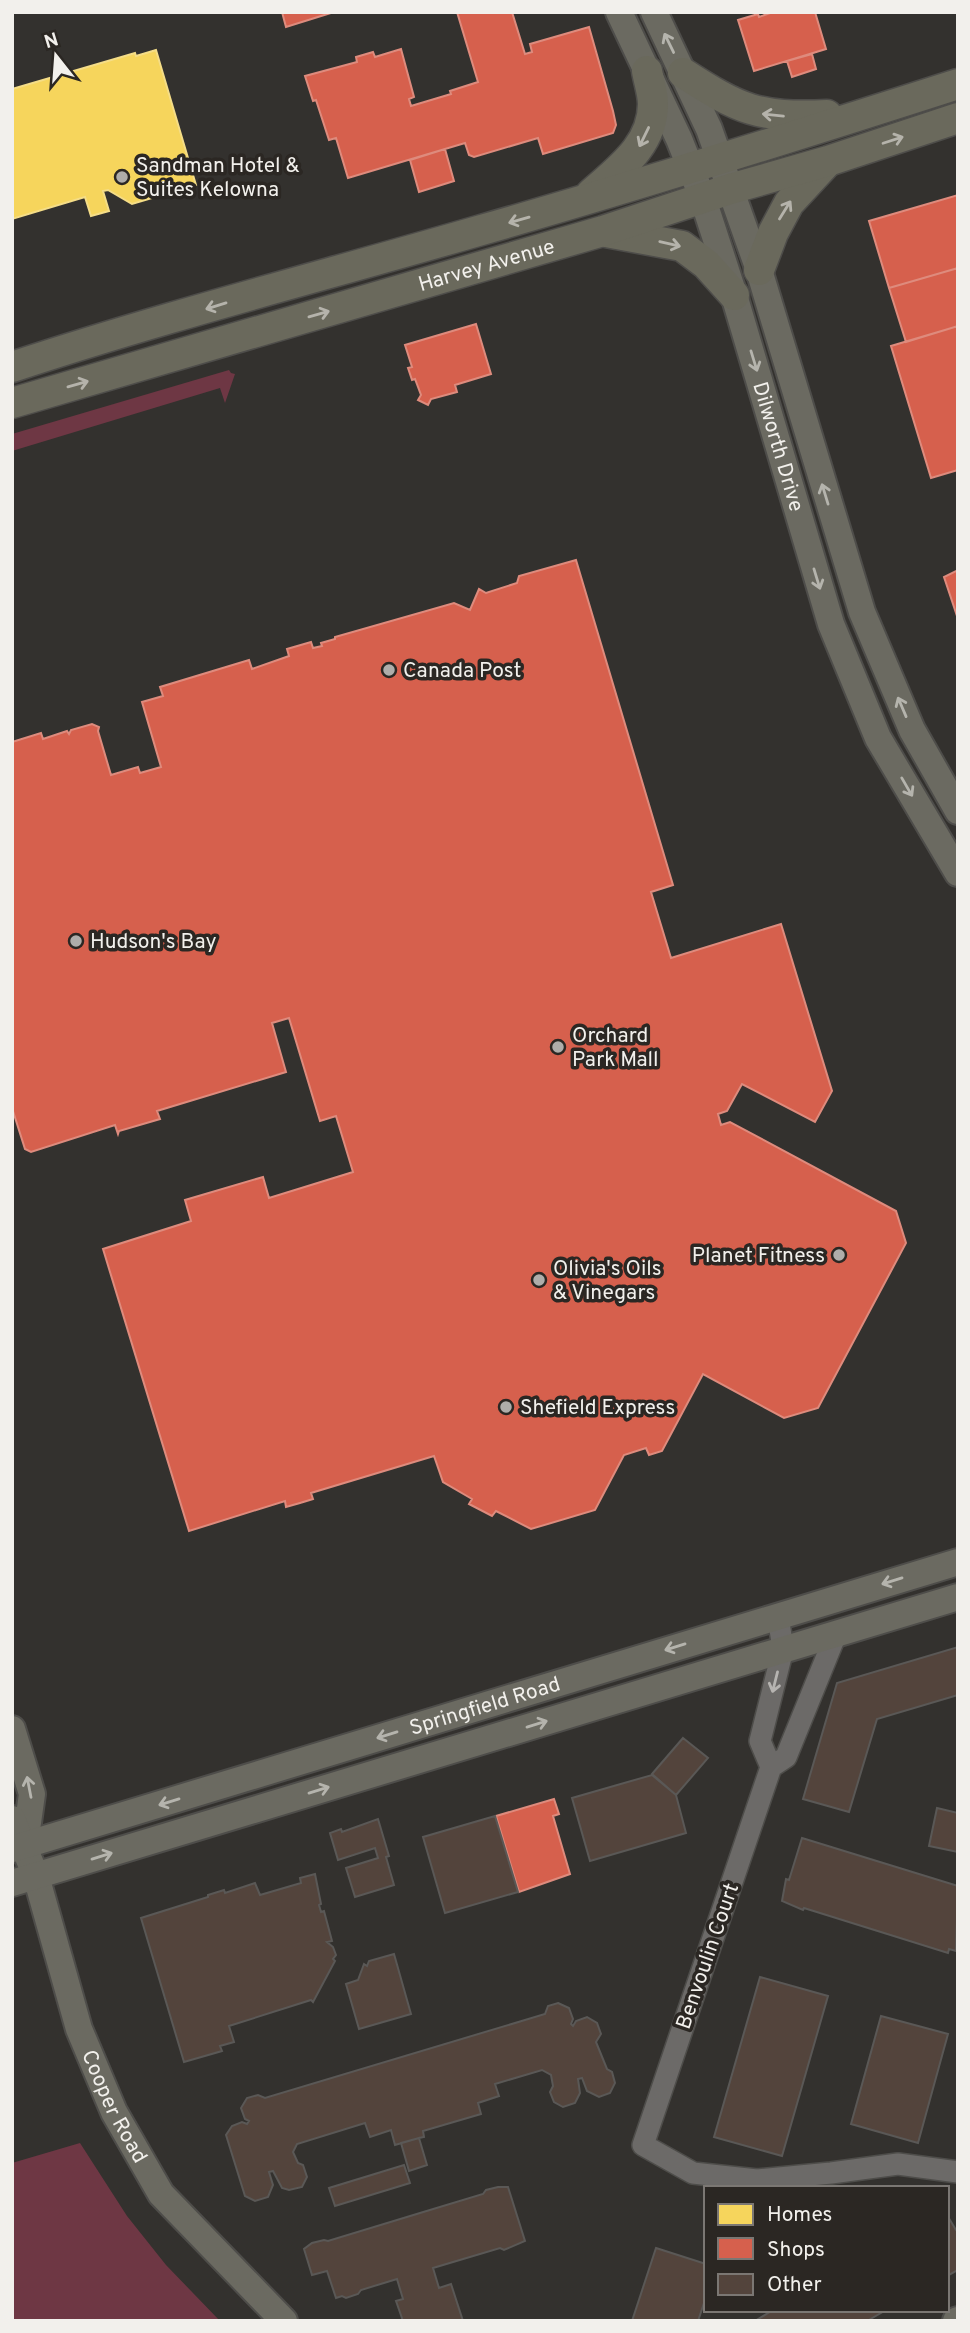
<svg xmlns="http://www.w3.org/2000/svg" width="970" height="2333" font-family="Overpass,sans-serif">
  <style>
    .green { fill: #6e3744 }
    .homes { fill: #f6d55c; stroke: #f5dd87; stroke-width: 2 }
    .shops { fill: #d6604d; stroke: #de8b7d; stroke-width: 2 }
    .building { fill: #53443c; stroke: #5a5856; stroke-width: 2 }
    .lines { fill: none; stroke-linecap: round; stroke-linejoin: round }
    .minor-casing { stroke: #4e4d4a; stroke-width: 24 }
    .major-casing { stroke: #4e4d4a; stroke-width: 30 }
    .highway-casing { stroke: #4e4d4a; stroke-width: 33 }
    .minor { stroke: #6c6a68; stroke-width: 21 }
    .major { stroke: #6b6a61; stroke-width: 26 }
    .highway { stroke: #6a695c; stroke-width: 30 }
    .oneway { stroke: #b5b4ad }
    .oneway2 { stroke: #b5b3ab }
    .oneway3 { stroke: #b6b4b1 }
    .poi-dot { fill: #afadaa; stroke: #2b2723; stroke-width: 2.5 }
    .labels { text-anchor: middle; stroke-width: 7; stroke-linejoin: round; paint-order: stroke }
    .poi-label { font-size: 21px; fill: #f2f0ec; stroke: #2b2723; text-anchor: start }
    .street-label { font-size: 21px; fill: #f2f0ec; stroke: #2b2723 }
  </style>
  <rect width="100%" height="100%" fill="#33312e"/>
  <!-- green -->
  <path class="green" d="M 229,370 L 231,373 L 235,374 L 225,403 L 220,388 L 12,451 L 12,434 Z
    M 80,2143 L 127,2216 L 166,2265 L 220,2321 L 12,2321 L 12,2163 Z"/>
  <!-- homes -->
  <path class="homes" d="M 156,50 L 196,185 L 132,204 L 108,190 L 103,191 L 109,211 L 91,216 L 85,197 L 12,219 L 12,89 L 135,53 L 136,56 Z"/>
  <!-- shops -->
  <path class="shops" d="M 282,12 L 334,12 L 286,27 Z
    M 457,12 L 512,12 L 525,54 L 532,52 L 530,44 L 589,27 L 613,111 L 616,125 L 613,133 L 543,154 L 538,138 L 474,157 L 469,155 L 465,143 L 348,178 L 336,138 L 329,140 L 316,100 L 313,101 L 305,76 L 357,62 L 356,57 L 373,52 L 375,57 L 401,49 L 414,97 L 409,99 L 411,106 L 451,94 L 450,91 L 478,82 Z
    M 773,12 L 815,12 L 826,49 L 754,71 L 738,20 L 758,14 L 759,17 Z
    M 812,54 L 816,69 L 792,77 L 787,61 Z
    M 445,149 L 454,181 L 419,192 L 410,160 Z
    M 958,195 L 958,268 L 889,288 L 869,221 Z
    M 958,268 L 958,326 L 906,342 L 889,288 Z
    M 476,324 L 491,374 L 455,385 L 457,392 L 431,399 L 428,405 L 418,400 L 421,395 L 415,379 L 412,380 L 408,368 L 412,367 L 405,345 Z
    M 958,326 L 958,470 L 931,478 L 891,346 Z
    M 576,560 L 673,885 L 651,892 L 671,958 L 781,924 L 832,1091 L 815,1122 L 742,1084 L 727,1111 L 718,1114 L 721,1125 L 730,1122 L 896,1211 L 906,1243 L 818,1408 L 784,1418 L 703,1374 L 662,1451 L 649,1455 L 646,1448 L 624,1455 L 595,1510 L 531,1529 L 496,1511 L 492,1516 L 469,1504 L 472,1499 L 443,1482 L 434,1456 L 311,1493 L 313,1499 L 300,1503 L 286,1507 L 285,1501 L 189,1531 L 103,1249 L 191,1221 L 185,1200 L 263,1177 L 269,1198 L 353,1172 L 336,1116 L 320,1121 L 289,1018 L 272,1023 L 286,1072 L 157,1111 L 160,1119 L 119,1131 L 118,1134 L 115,1125 L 31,1152 L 25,1149 L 12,1108 L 12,742 L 41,733 L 43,739 L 67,731 L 69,734 L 71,730 L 92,724 L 99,727 L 98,731 L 111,775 L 138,767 L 140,773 L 161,767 L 142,702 L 163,696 L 160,687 L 249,660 L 252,669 L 289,656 L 287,649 L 311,642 L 313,648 L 322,646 L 321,643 L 335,639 L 335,637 L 454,603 L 470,610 L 479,589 L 486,593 L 517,583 L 519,576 Z
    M 958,570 L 958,619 L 944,577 Z
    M 554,1799 L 559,1814 L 553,1816 L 570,1874 L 519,1892 L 496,1816 Z"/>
  <!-- building -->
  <path class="building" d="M 958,1647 L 958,1695 L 877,1719 L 849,1812 L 803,1799 L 837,1683 Z
    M 683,1738 L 708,1758 L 676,1795 L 652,1774 Z
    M 652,1775 L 676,1795 L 686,1833 L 590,1861 L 572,1798 Z
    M 937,1808 L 958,1813 L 958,1852 L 929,1846 Z
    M 495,1816 L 518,1892 L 445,1913 L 423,1837 Z
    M 378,1819 L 389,1856 L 386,1857 L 394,1885 L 355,1897 L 346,1868 L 378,1858 L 375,1848 L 338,1860 L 330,1833 L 341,1829 L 342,1832 Z
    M 802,1838 L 958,1886 L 956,1951 L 949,1949 L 948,1953 L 804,1908 L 803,1910 L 782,1901 L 786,1879 L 789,1880 Z
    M 315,1874 L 321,1904 L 319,1905 L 321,1912 L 324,1911 L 332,1941 L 327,1942 L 333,1947 L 336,1955 L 333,1959 L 335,1961 L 313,2002 L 311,2000 L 229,2026 L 234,2042 L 220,2046 L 222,2051 L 184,2062 L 141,1918 L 208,1897 L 208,1895 L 224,1890 L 225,1893 L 255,1883 L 260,1895 L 301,1883 L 300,1878 Z
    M 394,1954 L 411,2014 L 359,2029 L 346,1984 L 358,1980 L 364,1964 L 367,1966 L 369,1961 Z
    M 760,1977 L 828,1996 L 782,2156 L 714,2137 Z
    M 558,2003 L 569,2008 L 573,2019 L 571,2024 L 573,2026 L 576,2021 L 587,2017 L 597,2023 L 601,2034 L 596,2042 L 607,2069 L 612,2072 L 615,2083 L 610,2093 L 599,2097 L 587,2091 L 582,2078 L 578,2079 L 580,2093 L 575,2103 L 563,2107 L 554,2102 L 550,2092 L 553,2086 L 551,2075 L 542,2070 L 495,2084 L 499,2096 L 478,2103 L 481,2114 L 423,2131 L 424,2137 L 419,2138 L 395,2145 L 391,2130 L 370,2137 L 365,2123 L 297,2144 L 293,2152 L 298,2163 L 303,2165 L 307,2177 L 302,2187 L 289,2190 L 282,2188 L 273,2171 L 269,2172 L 273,2185 L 268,2197 L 255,2201 L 245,2196 L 226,2135 L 232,2126 L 242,2122 L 247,2124 L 249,2121 L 245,2119 L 241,2108 L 247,2098 L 258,2095 L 265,2098 L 545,2014 L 548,2006 Z
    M 881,2016 L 948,2034 L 918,2143 L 851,2124 Z
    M 419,2138 L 427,2165 L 409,2171 L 401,2143 Z
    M 404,2165 L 410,2183 L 335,2206 L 329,2188 Z
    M 498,2187 L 508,2187 L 525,2241 L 504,2250 L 500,2248 L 433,2268 L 439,2288 L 451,2284 L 463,2321 L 403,2321 L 396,2301 L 403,2299 L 397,2279 L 361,2290 L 358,2294 L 346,2298 L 342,2296 L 336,2298 L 327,2271 L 312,2275 L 304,2249 L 312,2243 L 324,2240 L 328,2241 L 420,2213 L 483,2194 L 486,2190 Z
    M 947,2215 L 956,2230 L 958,2229 L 958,2270 L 947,2276 Z
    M 656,2248 L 706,2264 L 706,2297 L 698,2321 L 632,2321 Z
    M 773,2310 L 886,2310 L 867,2321 L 755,2321 Z"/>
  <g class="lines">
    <defs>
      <path id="minor" d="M 836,1634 L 786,1757 L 771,1767 L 643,2145 L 693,2173 L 757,2180 L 831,2173 L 898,2164 L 958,2172
        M 771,1767 L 760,1741 L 783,1649 L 778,1616"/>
      <g id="major">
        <path id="s1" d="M 619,12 L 679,139 L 703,199 L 734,295 L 831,624 L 878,738 L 958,873"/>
        <path d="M 654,12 L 709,129 L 759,270 L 862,612 L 912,730 L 958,811"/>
        <path d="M 12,1729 L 32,1794 L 25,1844"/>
        <path id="s2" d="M 12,1819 L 36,1876 L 79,2029 L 114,2112 L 161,2194 L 284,2321"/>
        <path id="s3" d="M 12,1849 L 958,1562"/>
        <path d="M 12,1883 L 958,1597"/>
        <path d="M 956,2321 L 958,2320"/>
      </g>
      <g id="highway">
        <path d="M 683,73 C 740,110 758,118 827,115"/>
        <path d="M 591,194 C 619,169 653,145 653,104 C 653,94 649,82 647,71"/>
        <path d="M 606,232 L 682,246 L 706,264 L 734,295"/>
        <path d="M 759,270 L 773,233 L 789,203 L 827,162"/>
        <path d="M 12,367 C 166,316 323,276 478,231 C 639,185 799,135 958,84"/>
        <path id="s4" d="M 12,403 L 603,231 L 730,189 L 828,161 L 958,118"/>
      </g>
    </defs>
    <!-- minor casing -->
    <use href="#minor" class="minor-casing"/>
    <!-- major casing -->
    <use href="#major" class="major-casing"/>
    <!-- highway casing -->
    <use href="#highway" class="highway-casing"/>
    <!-- minor -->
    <use href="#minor" class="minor"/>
    <!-- major -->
    <use href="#major" class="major"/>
    <!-- highway -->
    <use href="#highway" class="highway"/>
  </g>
  <!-- one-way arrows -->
  <defs><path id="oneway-shaft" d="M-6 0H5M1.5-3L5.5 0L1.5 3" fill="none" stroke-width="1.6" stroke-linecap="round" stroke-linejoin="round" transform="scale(1.75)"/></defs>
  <g class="oneway">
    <use href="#oneway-shaft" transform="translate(669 43) rotate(-116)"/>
    <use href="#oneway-shaft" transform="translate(754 361) rotate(73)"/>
    <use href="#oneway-shaft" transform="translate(825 494) rotate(-107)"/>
    <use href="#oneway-shaft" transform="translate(817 579) rotate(73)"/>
    <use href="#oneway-shaft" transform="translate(902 707) rotate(-113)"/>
    <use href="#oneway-shaft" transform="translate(907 787) rotate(60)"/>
    <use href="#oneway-shaft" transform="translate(892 1581) rotate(163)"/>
    <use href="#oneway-shaft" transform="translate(675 1647) rotate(163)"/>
    <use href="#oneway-shaft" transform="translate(537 1724) rotate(-17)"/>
    <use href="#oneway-shaft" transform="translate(387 1735) rotate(163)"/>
    <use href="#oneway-shaft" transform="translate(29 1787) rotate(-101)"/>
    <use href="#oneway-shaft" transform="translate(319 1790) rotate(-17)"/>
    <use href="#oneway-shaft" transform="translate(169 1802) rotate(163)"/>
    <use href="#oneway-shaft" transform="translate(102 1856) rotate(-17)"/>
  </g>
  <g class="oneway2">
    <use href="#oneway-shaft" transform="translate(773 115) rotate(-174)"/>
    <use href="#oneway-shaft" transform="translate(644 137) rotate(116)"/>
    <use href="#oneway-shaft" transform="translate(893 140) rotate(-18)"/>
    <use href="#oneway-shaft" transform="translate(785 210) rotate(-58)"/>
    <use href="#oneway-shaft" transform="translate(519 220) rotate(164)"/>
    <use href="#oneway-shaft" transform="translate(670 244) rotate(13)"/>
    <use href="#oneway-shaft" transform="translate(216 306) rotate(163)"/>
    <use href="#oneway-shaft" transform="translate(319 314) rotate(-16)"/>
    <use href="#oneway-shaft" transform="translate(78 384) rotate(-16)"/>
  </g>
  <use class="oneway3" href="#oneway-shaft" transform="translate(775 1682) rotate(104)"/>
  <!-- markers -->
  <g class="poi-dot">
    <circle cx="122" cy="177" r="7"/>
    <circle cx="389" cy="670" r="7"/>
    <circle cx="76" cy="941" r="7"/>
    <circle cx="558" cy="1047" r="7"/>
    <circle cx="839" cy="1255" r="7"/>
    <circle cx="539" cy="1280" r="7"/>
    <circle cx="506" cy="1407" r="7"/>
  </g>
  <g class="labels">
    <!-- poi labels -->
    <g class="poi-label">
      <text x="136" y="172">Sandman Hotel &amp;<tspan x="136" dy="24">Suites Kelowna</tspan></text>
      <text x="403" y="677">Canada Post</text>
      <text x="90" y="948">Hudson's Bay</text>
      <text x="572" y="1042">Orchard<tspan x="572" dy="24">Park Mall</tspan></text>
      <text x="825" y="1262" text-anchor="end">Planet Fitness</text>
      <text x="553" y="1275">Olivia's Oils<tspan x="553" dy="24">&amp; Vinegars</tspan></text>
      <text x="520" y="1414">Shefield Express</text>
    </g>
    <!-- street labels -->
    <g class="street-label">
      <text dy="7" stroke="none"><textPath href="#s4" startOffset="494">Harvey Avenue</textPath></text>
      <text dy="7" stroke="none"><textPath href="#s1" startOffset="464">Dilworth Drive</textPath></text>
      <text dy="7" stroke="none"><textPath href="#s3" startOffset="494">Springfield Road</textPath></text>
      <text transform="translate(707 1956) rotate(-71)" y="7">Benvoulin Court</text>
      <text dy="7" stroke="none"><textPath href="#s2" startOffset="306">Cooper Road</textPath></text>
    </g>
  </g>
  <!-- border -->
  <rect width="970" height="2333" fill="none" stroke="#f2f0ec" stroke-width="28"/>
  <!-- legend -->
  <rect x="704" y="2186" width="245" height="126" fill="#2b2723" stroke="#7b7773" stroke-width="2"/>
  <rect x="718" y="2204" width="35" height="21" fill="#f6d55c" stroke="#7b7773" stroke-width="2"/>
  <text x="767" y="2221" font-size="21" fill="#f2f0ec">Homes</text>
  <rect x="718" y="2238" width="35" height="21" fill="#d6604d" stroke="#7b7773" stroke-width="2"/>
  <text x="767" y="2256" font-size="21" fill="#f2f0ec">Shops</text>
  <rect x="718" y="2274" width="35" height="21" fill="#53443c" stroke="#7b7773" stroke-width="2"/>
  <text x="767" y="2291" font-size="21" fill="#f2f0ec">Other</text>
  <!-- north arrow -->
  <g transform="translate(56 56) rotate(343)" stroke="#2b2723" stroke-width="5" paint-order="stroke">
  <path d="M0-5L12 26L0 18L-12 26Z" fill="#f2f0ec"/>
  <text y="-10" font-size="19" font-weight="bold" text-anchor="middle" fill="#f2f0ec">N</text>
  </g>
</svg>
